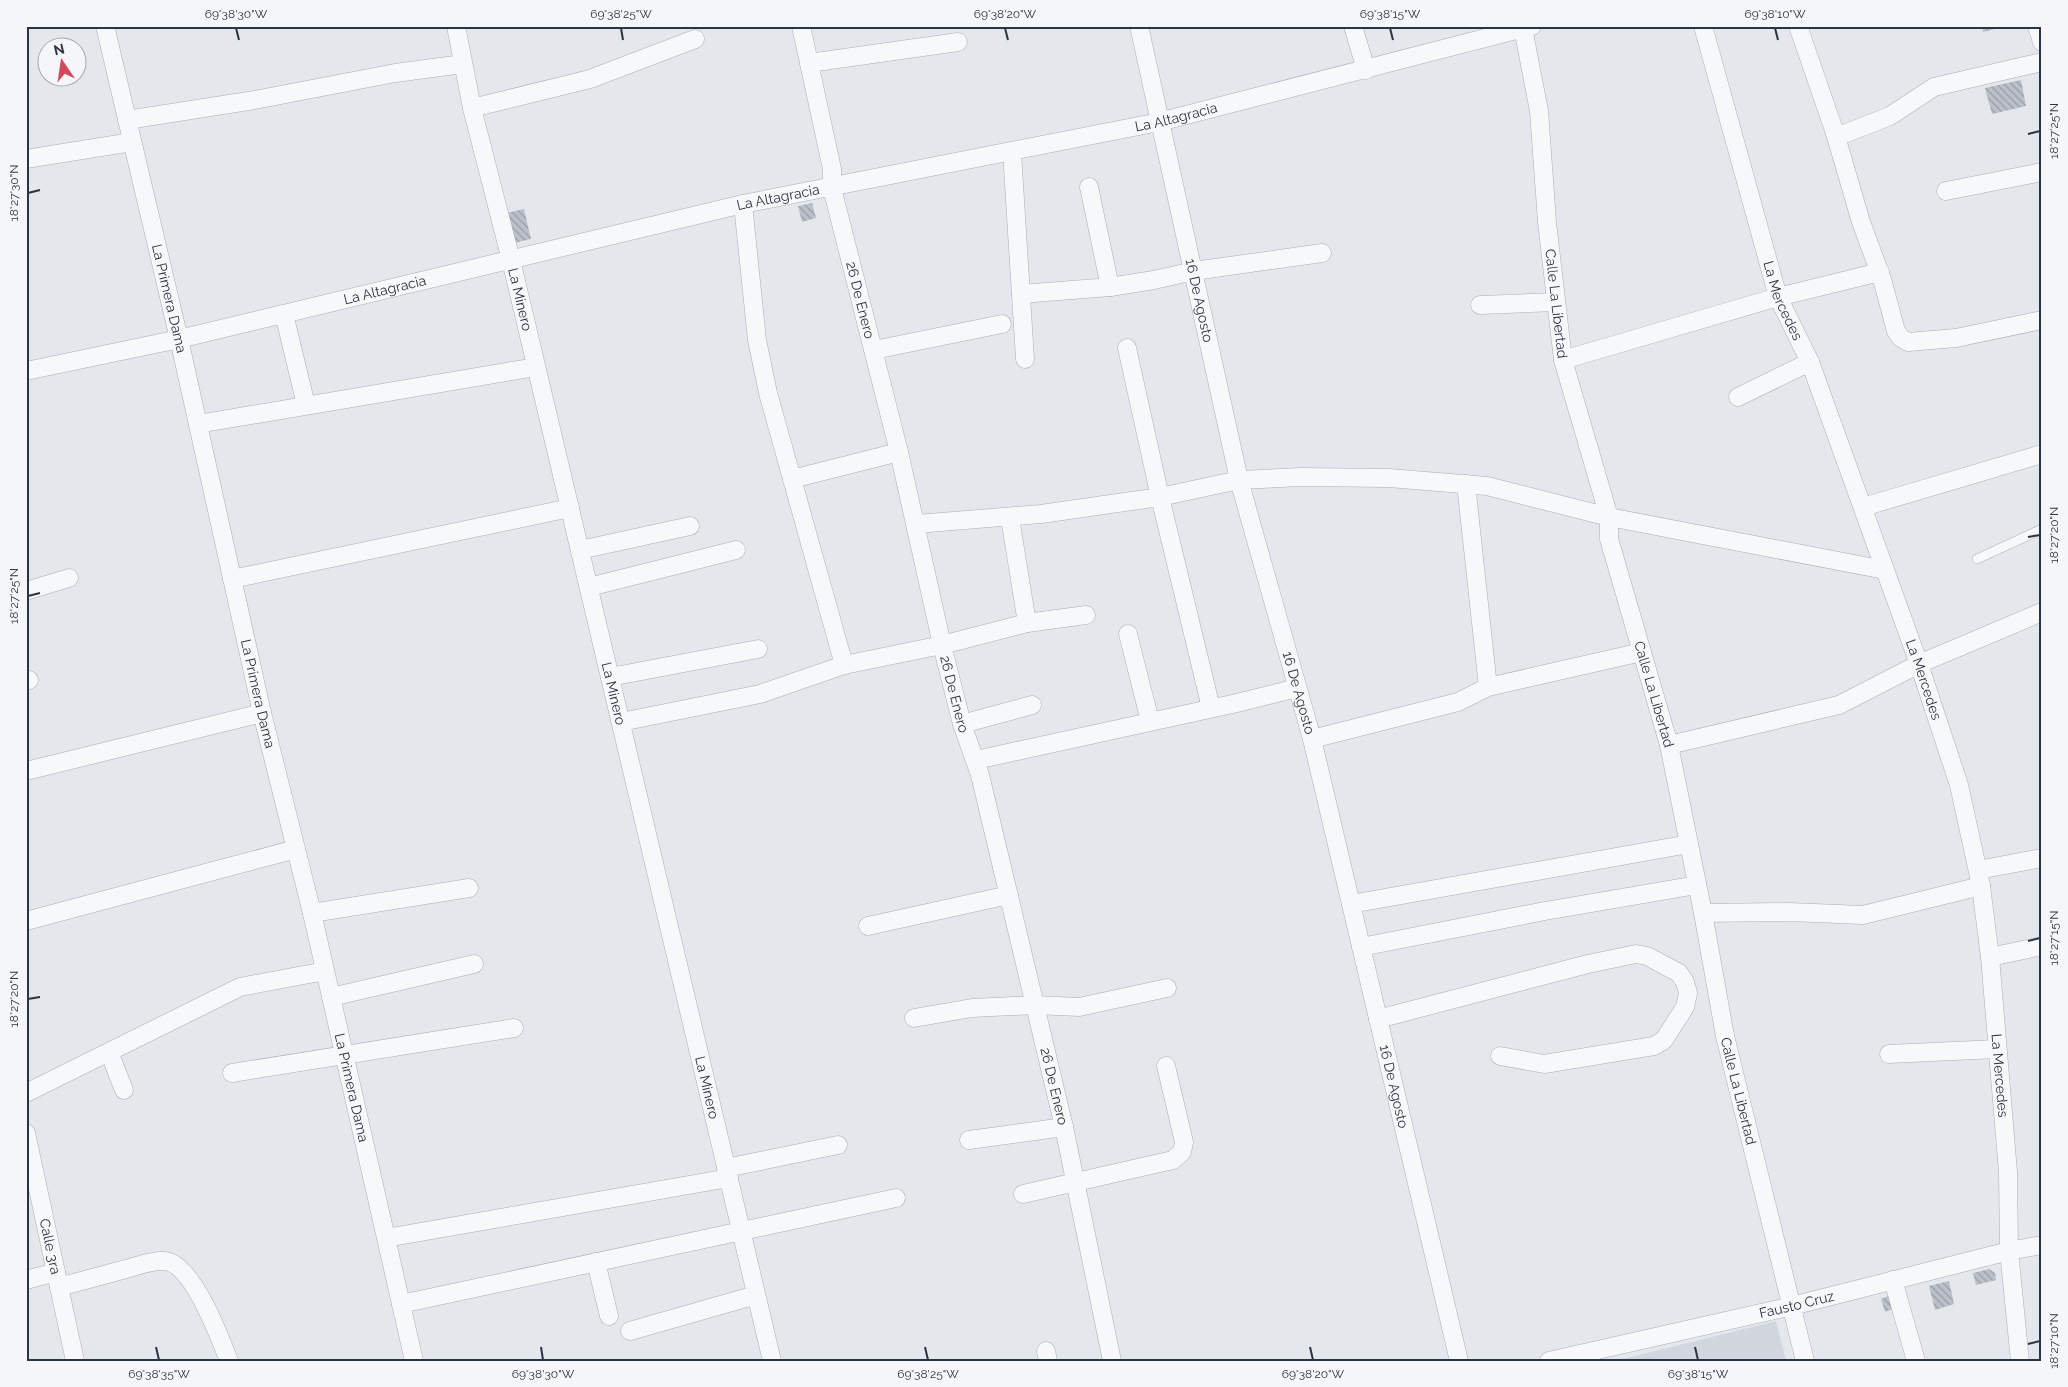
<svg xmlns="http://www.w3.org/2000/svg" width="2068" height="1387" font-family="Raleway,sans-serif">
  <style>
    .built { fill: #d2d6de }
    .building { fill: url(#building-back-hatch) }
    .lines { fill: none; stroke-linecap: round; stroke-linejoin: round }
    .lane-casing { stroke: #a9aeb7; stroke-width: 10 }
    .street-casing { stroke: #a9aeb7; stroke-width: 19 }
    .lane { stroke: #f7f8fa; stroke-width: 9 }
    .street { stroke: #f7f8fa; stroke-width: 18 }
    .ticks { fill: none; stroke: #2b3445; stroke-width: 2 }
    .labels { text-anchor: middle; stroke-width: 5; stroke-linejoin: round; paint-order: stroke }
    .street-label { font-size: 14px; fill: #2b3445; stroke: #f4f6f9 }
    .neatline { fill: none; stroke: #2b3445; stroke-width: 2 }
    .ticks-label { font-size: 12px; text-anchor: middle; fill: #2b3445 }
  </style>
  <defs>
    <pattern id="building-back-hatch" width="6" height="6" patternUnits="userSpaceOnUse" patternTransform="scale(1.25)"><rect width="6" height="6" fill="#bbc0ca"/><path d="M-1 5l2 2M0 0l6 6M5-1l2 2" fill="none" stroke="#989da6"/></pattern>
  </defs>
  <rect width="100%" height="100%" fill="#e4e7ec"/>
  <!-- built -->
  <path class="built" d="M 1776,1321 L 1786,1361 L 1623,1361 L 1623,1359 Z"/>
  <!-- building -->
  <path class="building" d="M 1982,26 L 2002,26 L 2002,27 L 1983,32 Z
    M 2021,80 L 2026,106 L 1992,114 L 1985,88 Z
    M 812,203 L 816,218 L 802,222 L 798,206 Z
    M 524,209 L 531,239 L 514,243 L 507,213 Z
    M 1989,1269 L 1995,1273 L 1996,1280 L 1976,1285 L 1973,1273 Z
    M 1949,1281 L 1954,1304 L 1935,1310 L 1929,1286 Z
    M 1891,1295 L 1895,1308 L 1885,1312 L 1881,1299 Z"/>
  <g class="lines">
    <defs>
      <path id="lane" d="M 1977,559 L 2042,529"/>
      <g id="street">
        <path id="s1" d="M 105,26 L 179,339 L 262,713 L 312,913 L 414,1361"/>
        <path id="s2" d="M 456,26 L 472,108 L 511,260 L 772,1361"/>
        <path id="s3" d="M 801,26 L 832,169 L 832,188 L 899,452 L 942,645 L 962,724 L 980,775 L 1064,1127 L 1112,1361"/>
        <path id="s4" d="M 1139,26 L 1239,480 L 1312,739 L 1459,1361"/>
        <path d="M 1353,26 L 1366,70"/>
        <path id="s5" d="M 1703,26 L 1778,297 L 1810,362 L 1919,664 L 1959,785 L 1981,886 L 1990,957 L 2008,1172 L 2009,1251 L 2020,1361"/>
        <path d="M 1798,26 L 1835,133 L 1861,222 L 1882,279 L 1896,331 L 1901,338 L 1908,342 L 1956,338 L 2042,320"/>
        <path d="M 2037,26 L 2042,42"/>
        <path id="s6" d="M 1523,28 L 1539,111 L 1547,222 L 1563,360 L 1609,517 L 1609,539 L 1669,745 L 1703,913 L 1725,1036 L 1805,1361"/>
        <path d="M 809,63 L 958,42"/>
        <path d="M 472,108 L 590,79 L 695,39"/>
        <path d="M 127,120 L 255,100 L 395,73 L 463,64"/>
        <path d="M 1835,133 L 1844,134 L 1890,116 L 1934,87 L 2042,62"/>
        <path d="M 1012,152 L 1025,359"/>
        <path d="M 26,159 L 132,142"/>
        <path d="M 1089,187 L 1110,287"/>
        <path d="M 1946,191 L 2042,172"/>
        <path d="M 743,204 L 757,340 L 768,393 L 844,665"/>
        <path d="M 1021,294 L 1110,287 L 1154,280 L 1194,271 L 1322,253"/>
        <path d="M 1480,305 L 1556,302"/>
        <path d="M 284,314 L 306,405"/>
        <path d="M 1127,348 L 1160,497 L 1211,708"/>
        <path d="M 874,350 L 1002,324"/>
        <path d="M 1563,360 L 1778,297 L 1880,272"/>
        <path id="s7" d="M 26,371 L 179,339 L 743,204 L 1159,122 L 1532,26"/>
        <path d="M 1738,397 L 1810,362"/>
        <path d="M 198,424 L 536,367"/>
        <path d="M 792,479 L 899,452"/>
        <path d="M 1863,507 L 2042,454"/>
        <path d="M 1010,518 L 1027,623"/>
        <path d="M 916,524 L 1041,514 L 1160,497 L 1239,480 L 1301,477 L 1389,478 L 1487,486 L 1609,517 L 1885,570"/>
        <path d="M 580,550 L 690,526"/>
        <path d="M 232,579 L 570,508"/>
        <path d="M 589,587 L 736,550"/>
        <path d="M 26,591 L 69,578"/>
        <path d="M 1128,634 L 1150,721"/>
        <path d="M 610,677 L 758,649"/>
        <path d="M 26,681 L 29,680"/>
        <path d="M 1488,687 L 1642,652"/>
        <path d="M 621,722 L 760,694 L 844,665 L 942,645 L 1027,623 L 1086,615"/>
        <path d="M 962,724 L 1032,705"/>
        <path d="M 1312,739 L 1458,702 L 1488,687 L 1466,484"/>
        <path d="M 1669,745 L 1839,705 L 1919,664 L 2042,612"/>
        <path d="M 976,760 L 1237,703 L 1297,688"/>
        <path d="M 26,771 L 262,713"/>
        <path d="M 1978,870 L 2042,858"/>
        <path d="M 1351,904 L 1689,844"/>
        <path d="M 312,913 L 469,888"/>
        <path d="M 1703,913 L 1789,912 L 1863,915 L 1981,886"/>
        <path d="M 26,921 L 296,849"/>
        <path d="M 868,926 L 1009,895"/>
        <path d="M 1361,947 L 1545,911 L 1697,885"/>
        <path d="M 1990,957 L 2042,946"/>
        <path d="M 331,997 L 474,964"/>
        <path d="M 914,1018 L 972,1008 L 1035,1005 L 1079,1007 L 1167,988"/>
        <path d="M 1378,1019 L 1588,964 L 1636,954 L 1647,956 L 1679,973 L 1685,982 L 1688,993 L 1685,1007 L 1664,1040 L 1654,1046 L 1544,1064 L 1500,1056"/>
        <path d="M 109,1052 L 124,1090"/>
        <path d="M 1889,1054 L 1997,1049"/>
        <path d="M 232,1073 L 514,1028"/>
        <path d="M 26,1093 L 240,987 L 325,971"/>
        <path id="s8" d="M 26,1133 L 75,1361"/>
        <path d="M 969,1140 L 1064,1127"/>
        <path d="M 726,1168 L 838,1145"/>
        <path d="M 1023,1194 L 1173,1160 L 1182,1152 L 1184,1142 L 1166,1066"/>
        <path d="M 386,1238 L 729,1178"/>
        <path d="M 596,1262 L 609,1316"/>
        <path d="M 26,1280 L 56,1272"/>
        <path d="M 1893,1280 L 1916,1361"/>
        <path d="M 59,1287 C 81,1281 103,1275 126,1269 C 138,1266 151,1260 164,1261 C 192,1262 220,1338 229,1361"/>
        <path d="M 401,1304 L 896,1198"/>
        <path d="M 630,1331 L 756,1295"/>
        <path d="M 1046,1351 L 1048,1361"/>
        <path id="s9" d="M 1549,1361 L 1792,1306 L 2009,1251 L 2042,1245"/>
      </g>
    </defs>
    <!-- lane casing -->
    <use href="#lane" class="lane-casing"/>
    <!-- street casing -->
    <use href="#street" class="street-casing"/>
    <!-- lane -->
    <use href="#lane" class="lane"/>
    <!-- street -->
    <use href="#street" class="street"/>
  </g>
  <!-- ticks -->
  <path class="ticks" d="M 236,28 L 239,40M 621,28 L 623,40M 1005,28 L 1008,40M 1390,28 L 1393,40M 1775,28 L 1778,40M 2028,134 L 2040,131M 28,193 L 40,190M 2028,537 L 2040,535M 28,596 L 40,593M 2028,941 L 2040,938M 28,999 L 40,997M 2028,1344 L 2040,1341M 156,1347 L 159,1360M 541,1347 L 543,1360M 925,1347 L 928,1360M 1310,1347 L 1313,1360M 1695,1347 L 1698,1360"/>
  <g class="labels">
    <!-- street labels -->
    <g class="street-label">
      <text dy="5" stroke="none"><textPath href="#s7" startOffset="1178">La Altagracia</textPath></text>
      <text dy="5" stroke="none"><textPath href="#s7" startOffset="772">La Altagracia</textPath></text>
      <text dy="5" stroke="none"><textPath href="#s7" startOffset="368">La Altagracia</textPath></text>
      <text dy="5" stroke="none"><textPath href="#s1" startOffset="280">La Primera Dama</textPath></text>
      <text dy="5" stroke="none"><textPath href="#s2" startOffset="281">La Minero</textPath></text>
      <text dy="5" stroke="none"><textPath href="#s3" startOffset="281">26 De Enero</textPath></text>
      <text dy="5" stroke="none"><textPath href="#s5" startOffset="286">La Mercedes</textPath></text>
      <text dy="5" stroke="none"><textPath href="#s4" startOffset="281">16 De Agosto</textPath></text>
      <text dy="5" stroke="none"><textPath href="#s6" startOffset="278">Calle La Libertad</textPath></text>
      <text dy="5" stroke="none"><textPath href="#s5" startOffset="691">La Mercedes</textPath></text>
      <text dy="5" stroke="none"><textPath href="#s2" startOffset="686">La Minero</textPath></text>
      <text dy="5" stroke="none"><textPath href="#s4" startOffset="686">16 De Agosto</textPath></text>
      <text dy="5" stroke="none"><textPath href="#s1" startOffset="685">La Primera Dama</textPath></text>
      <text dy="5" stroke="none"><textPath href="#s3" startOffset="686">26 De Enero</textPath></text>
      <text dy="5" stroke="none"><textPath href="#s6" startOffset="682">Calle La Libertad</textPath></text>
      <text dy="5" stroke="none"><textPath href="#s5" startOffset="1096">La Mercedes</textPath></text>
      <text dy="5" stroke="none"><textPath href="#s3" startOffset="1091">26 De Enero</textPath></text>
      <text dy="5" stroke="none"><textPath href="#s4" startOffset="1091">16 De Agosto</textPath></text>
      <text dy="5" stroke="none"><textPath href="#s1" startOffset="1090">La Primera Dama</textPath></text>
      <text dy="5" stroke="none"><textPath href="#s2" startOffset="1091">La Minero</textPath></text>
      <text dy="5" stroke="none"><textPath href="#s6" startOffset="1088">Calle La Libertad</textPath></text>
      <text dy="5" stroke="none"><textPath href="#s8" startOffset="116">Calle 3ra</textPath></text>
      <text dy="5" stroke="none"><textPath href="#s9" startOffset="254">Fausto Cruz</textPath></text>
    </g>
  </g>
  <!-- border -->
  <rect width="2068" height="1387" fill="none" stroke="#f4f6f9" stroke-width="55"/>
  <!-- north arrow -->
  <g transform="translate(62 62) rotate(347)"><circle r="24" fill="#f4f6f9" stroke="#a4a8b1"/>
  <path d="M0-4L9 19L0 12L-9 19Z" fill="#d1495b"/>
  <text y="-8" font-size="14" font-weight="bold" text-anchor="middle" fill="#2b3445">N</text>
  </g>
  <rect x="28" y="28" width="2012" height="1332" class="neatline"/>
  <g class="ticks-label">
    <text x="236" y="18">69°38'30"W</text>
    <text x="621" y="18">69°38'25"W</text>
    <text x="1005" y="18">69°38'20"W</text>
    <text x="1390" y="18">69°38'15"W</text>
    <text x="1775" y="18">69°38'10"W</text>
    <text transform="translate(2054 131) rotate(-90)" y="4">18°27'25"N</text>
    <text transform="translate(14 193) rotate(-90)" y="4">18°27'30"N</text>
    <text transform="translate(2054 535) rotate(-90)" y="4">18°27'20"N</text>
    <text transform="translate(14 596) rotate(-90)" y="4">18°27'25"N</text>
    <text transform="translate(2054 938) rotate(-90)" y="4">18°27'15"N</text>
    <text transform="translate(14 999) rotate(-90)" y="4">18°27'20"N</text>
    <text transform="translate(2054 1341) rotate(-90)" y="4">18°27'10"N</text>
    <text x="159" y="1378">69°38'35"W</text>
    <text x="543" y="1378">69°38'30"W</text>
    <text x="928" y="1378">69°38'25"W</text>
    <text x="1313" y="1378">69°38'20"W</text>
    <text x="1698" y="1378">69°38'15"W</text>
  </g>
</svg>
